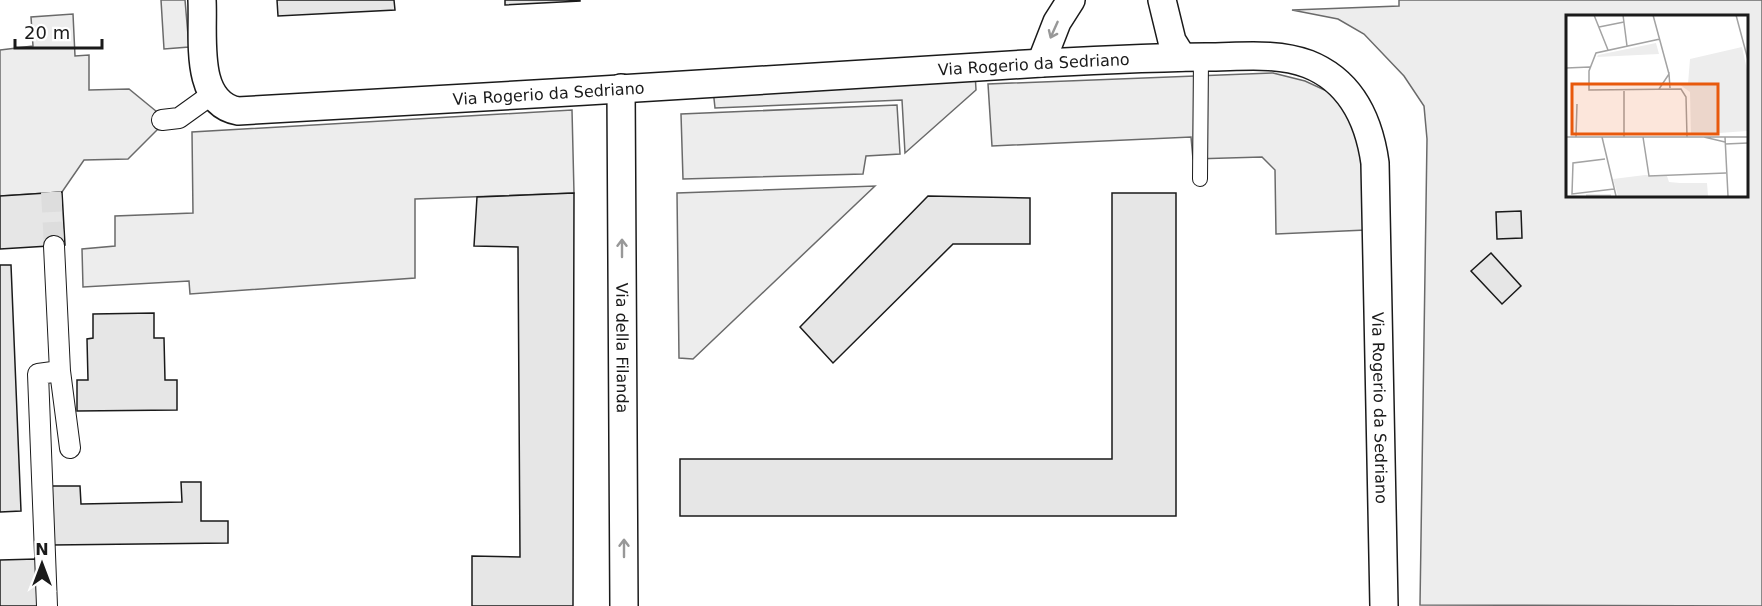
<svg xmlns="http://www.w3.org/2000/svg" width="1762" height="606" font-family="'DejaVu Sans',sans-serif">
  <style>
    .built { fill: #ededed; stroke: #6a6a6a; stroke-width: 1.5; fill-rule: evenodd }
    .building { fill: #e6e6e6; stroke: #1a1a1a; stroke-width: 1.5 }
    .lines { fill: none; stroke-linecap: round; stroke-linejoin: round }
    .pedestrian-tunnel { stroke: #ddd; stroke-width: 20; stroke-dasharray: 20 10; stroke-linecap: butt }
    .service-casing { stroke: #1a1a1a; stroke-width: 16 }
    .pedestrian-casing { stroke: #1a1a1a; stroke-width: 22 }
    .minor-casing { stroke: #1a1a1a; stroke-width: 30 }
    .service { stroke: #fff; stroke-width: 14 }
    .pedestrian { stroke: #fff; stroke-width: 20 }
    .minor { stroke: #fff; stroke-width: 27 }
    .oneway { stroke: #989898 }
    .labels { text-anchor: middle; stroke-width: 4.5; stroke-linejoin: round; paint-order: stroke }
    .street-label { font-size: 16px; fill: #1a1a1a; stroke: #fff }
    .inset-river { fill: none; stroke: #d7d7d7; stroke-width: 3 }
    .inset-road { fill: none; stroke: #a3a3a3; stroke-width: 1.5 }
    .view { fill: #e8590c; fill-opacity: 0.15; stroke: #e8590c; stroke-width: 3 }
    .inset-edge { fill: none; stroke: #1a1a1a; stroke-width: 3 }
  </style>
  <rect width="100%" height="100%" fill="#fff"/>
  <!-- built -->
  <path class="built" d="M 161,0 L 185,0 L 189,47 L 164,49 Z
    M 1399,0 L 1762,0 L 1762,606 L 1420,605 L 1427,139 L 1424,106 L 1404,76 L 1364,34 L 1338,19 L 1292,10 L 1399,6 ZM 1567,16 L 1746,16 L 1746,195 L 1567,195 Z
    M 73,14 L 75,56 L 89,55 L 89,90 L 129,89 L 162,116 L 162,125 L 128,159 L 84,160 L 62,192 L 0,196 L 0,50 L 33,46 L 31,17 Z
    M 975,72 L 976,90 L 905,153 L 902,100 L 715,108 L 713,89 Z
    M 1273,73 L 1305,81 L 1329,92 L 1350,116 L 1364,145 L 1366,230 L 1276,234 L 1275,170 L 1262,157 L 1193,159 L 1191,137 L 992,146 L 988,84 Z
    M 897,105 L 900,154 L 866,156 L 863,174 L 683,179 L 681,114 Z
    M 572,110 L 574,193 L 415,199 L 415,278 L 190,294 L 189,281 L 83,287 L 82,249 L 115,246 L 115,216 L 193,213 L 192,132 Z
    M 875,186 L 693,359 L 679,358 L 677,193 Z"/>
  <!-- building -->
  <path class="building" d="M 277,0 L 394,0 L 395,10 L 278,16 Z
    M 505,0 L 580,0 L 580,1 L 505,5 Z
    M 62,192 L 65,245 L 0,249 L 0,196 Z
    M 574,193 L 573,606 L 472,606 L 472,556 L 520,557 L 518,247 L 474,246 L 477,197 Z
    M 1112,193 L 1176,193 L 1176,516 L 680,516 L 680,459 L 1112,459 Z
    M 928,196 L 1030,198 L 1030,244 L 953,244 L 833,363 L 800,327 Z
    M 1521,211 L 1522,238 L 1497,239 L 1496,212 Z
    M 1491,253 L 1521,286 L 1502,304 L 1471,271 Z
    M 0,265 L 11,265 L 21,511 L 0,512 Z
    M 154,313 L 154,338 L 164,338 L 165,380 L 177,380 L 177,410 L 77,411 L 77,380 L 88,380 L 87,339 L 93,338 L 93,314 Z
    M 181,482 L 201,482 L 201,521 L 228,521 L 228,543 L 52,545 L 52,486 L 80,486 L 81,504 L 182,502 Z
    M 36,559 L 37,606 L 0,606 L 0,560 Z"/>
  <g class="lines">
    <!-- pedestrian-tunnel -->
    <path class="pedestrian-tunnel" d="M 51,192 L 54,246"/>
    <defs>
      <path id="service" d="M 1200,179 L 1201,57"/>
      <path id="pedestrian" d="M 162,120 L 179,118 L 211,95
        M 60,371 L 70,448
        M 47,606 L 38,374 L 60,371 L 54,246"/>
      <g id="minor">
        <path id="s1" d="M 202,0 C 204,35 193,103 238,111 C 485,98 731,82 978,67 C 1054,62 1130,58 1206,57 C 1240,57 1276,52 1308,64 C 1351,81 1369,120 1375,163 L 1384,606"/>
        <path d="M 1162,0 L 1172,41 L 1182,57"/>
        <path d="M 1041,63 L 1057,22 L 1071,0"/>
        <path id="s2" d="M 621,88 L 624,606"/>
      </g>
    </defs>
    <!-- service casing -->
    <use href="#service" class="service-casing"/>
    <!-- pedestrian casing -->
    <use href="#pedestrian" class="pedestrian-casing"/>
    <!-- minor casing -->
    <use href="#minor" class="minor-casing"/>
    <!-- service -->
    <use href="#service" class="service"/>
    <!-- pedestrian -->
    <use href="#pedestrian" class="pedestrian"/>
    <!-- minor -->
    <use href="#minor" class="minor"/>
  </g>
  <!-- one-way arrows -->
  <defs><path id="oneway-shaft" d="M-6 0H5M1.5-3L5.5 0L1.5 3" fill="none" stroke-width="1.6" stroke-linecap="round" stroke-linejoin="round" transform="scale(1.5)"/></defs>
  <g class="oneway">
    <use href="#oneway-shaft" transform="translate(1054 30) rotate(114)"/>
    <use href="#oneway-shaft" transform="translate(622 248) rotate(-90)"/>
    <use href="#oneway-shaft" transform="translate(624 548) rotate(-90)"/>
  </g>
  <g class="labels">
    <!-- street labels -->
    <g class="street-label">
      <text dy="6" stroke="none"><textPath href="#s1" startOffset="924">Via Rogerio da Sedriano</textPath></text>
      <text dy="6" stroke="none"><textPath href="#s1" startOffset="438">Via Rogerio da Sedriano</textPath></text>
      <text dy="6" stroke="none"><textPath href="#s2" startOffset="260">Via della Filanda</textPath></text>
      <text dy="6" stroke="none"><textPath href="#s1" startOffset="1570">Via Rogerio da Sedriano</textPath></text>
    </g>
  </g>
  <!-- overview -->
  <g transform="translate(1566 15)">
    <rect width="182" height="182" fill="#fff"/>
    <path d="M 90,28 L 93,39 L 31,42 L 32,40 ZM 176,32 L 181,55 L 181,116 L 125,120 L 124,77 L 113,69 L 122,69 L 124,44 ZM 79,160 L 101,161 L 103,167 L 114,168 L 141,168 L 142,181 L 52,181 L 47,164 Z" fill="#ededed"/>
    <path class="inset-river" d="M 20,181 L 45,181"/>
    <path class="inset-road" d="M 28,0 L 42,35M 57,0 L 61,31M 87,0 L 103,59M 170,0 L 182,45M 33,12 L 58,7M 94,24 L 30,38 L 23,56 L 23,75 L 115,74 L 120,82 L 121,122M 0,53 L 24,52M 93,74 L 103,59 L 104,73M 58,76 L 58,122M 0,122 L 182,122M 10,122 L 11,89M 36,122 L 50,181M 77,122 L 83,161 L 160,158M 138,122 L 159,127M 159,122 L 162,181M 159,129 L 182,128M 39,144 L 7,148 L 6,179 L 48,174"/>
    <path class="view" d="M 6,69 L 152,69 L 152,119 L 6,119 Z"/>
    <rect width="182" height="182" class="inset-edge"/>
  </g>
  <!-- north arrow -->
  <g transform="translate(42 564)" stroke="#ffffff" stroke-width="4.5" paint-order="stroke">
  <path d="M0-4.5L10 22L0 15L-10 22Z" fill="#1a1a1a"/>
  <text y="-9" font-size="16" font-weight="bold" text-anchor="middle" fill="#1a1a1a">N</text>
  </g>
  <!-- scale -->
  <path d="M15 39v9h87v-9" fill="none" stroke="#1a1a1a" stroke-width="3"/>
  <text x="24" y="39" font-size="18" fill="#1a1a1a" stroke="#ffffff" stroke-width="4.5" paint-order="stroke">20 m</text>
</svg>
